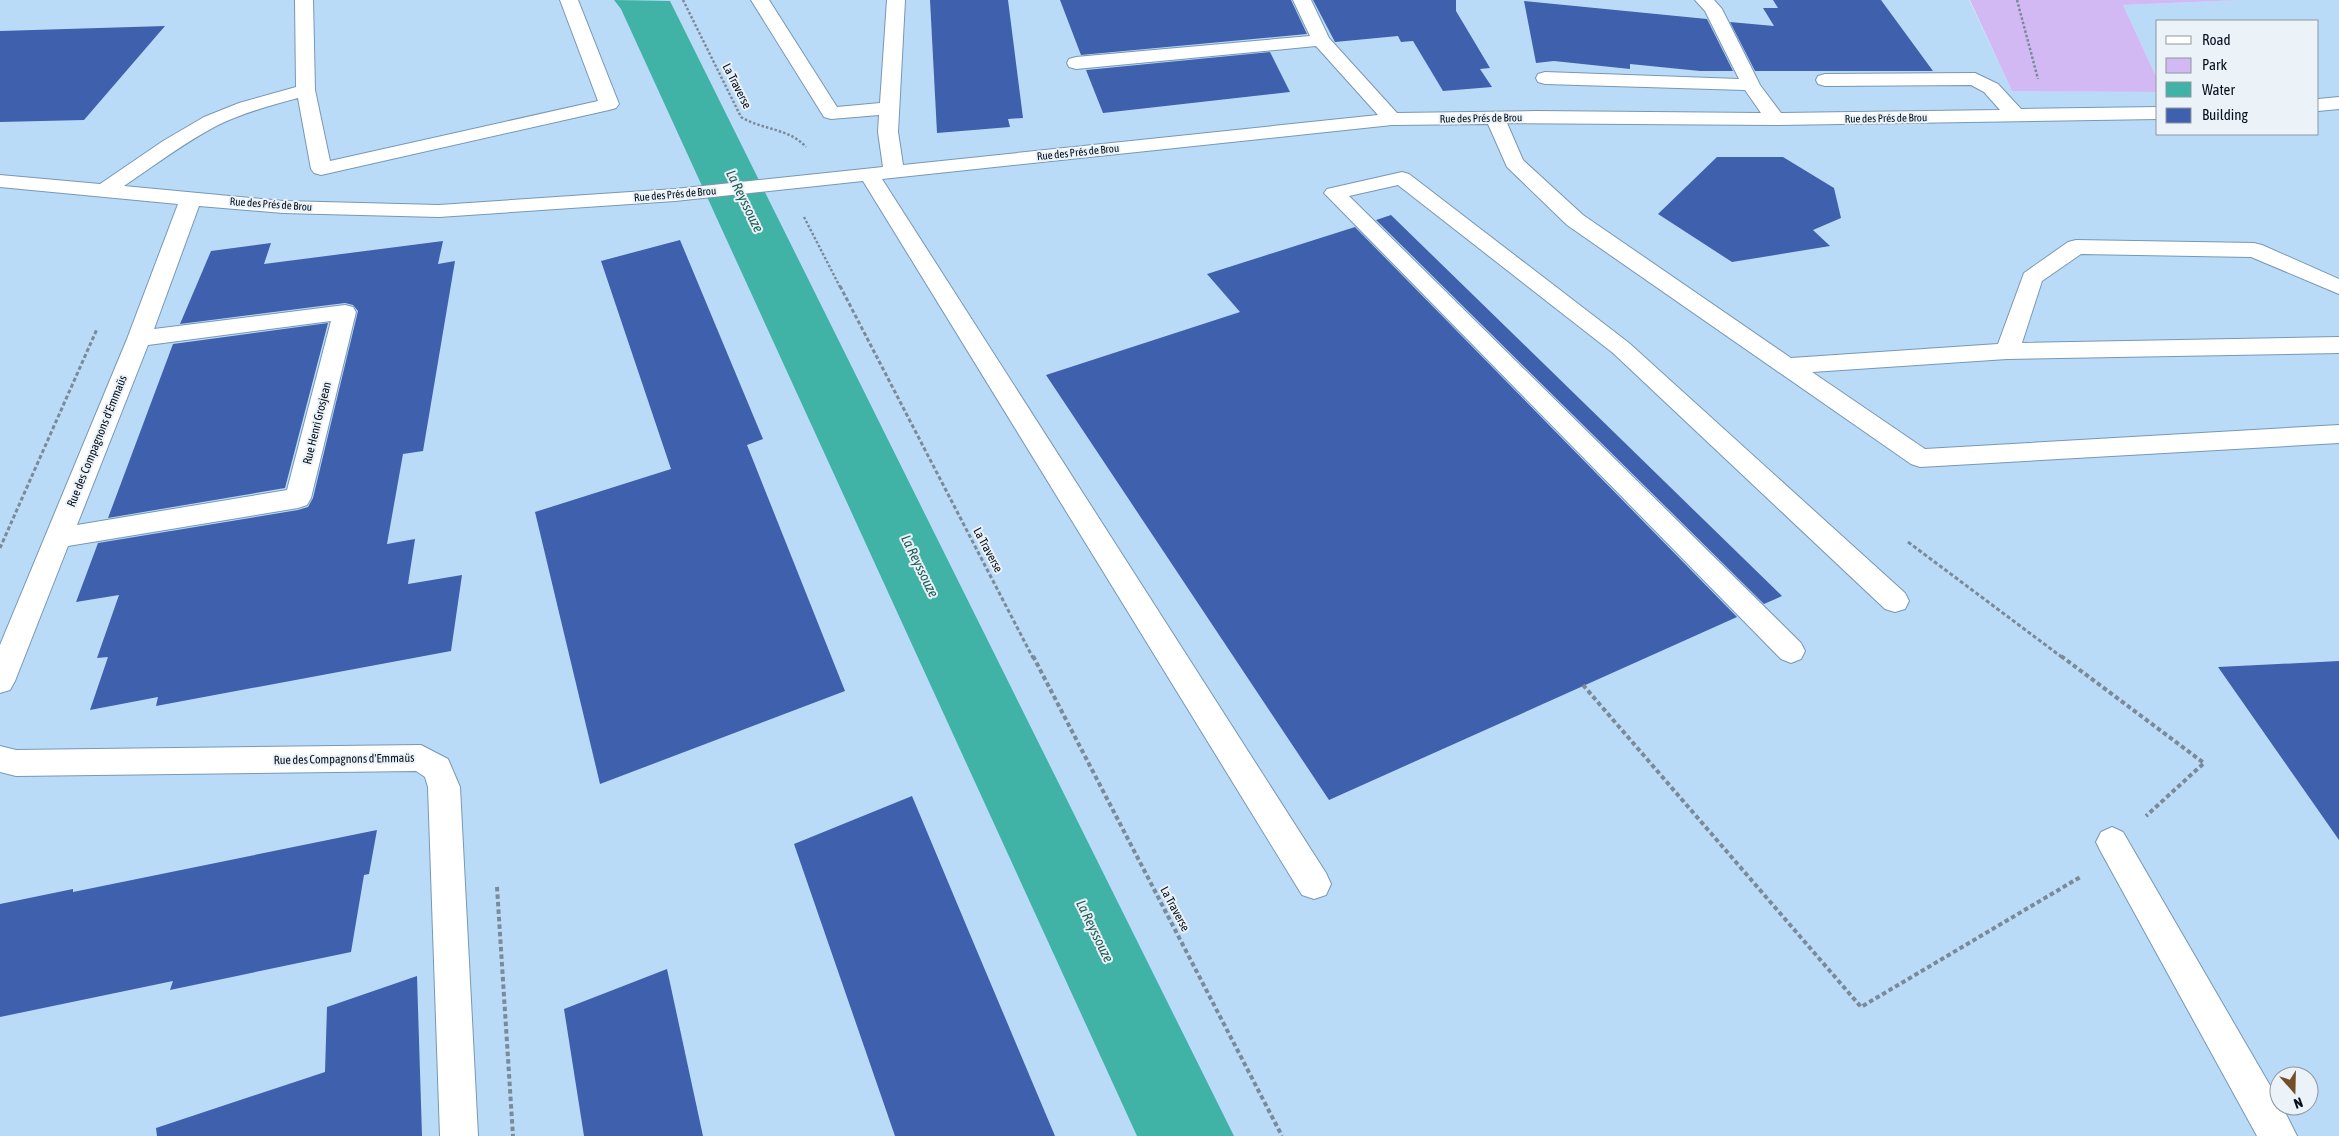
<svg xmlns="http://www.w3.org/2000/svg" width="2339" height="1136" font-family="'Asap Condensed',sans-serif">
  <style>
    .built { fill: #badbf8; fill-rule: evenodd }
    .green { fill: #d3b9f3 }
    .water { fill: #41b3a6 }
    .building { fill: #3f60ad }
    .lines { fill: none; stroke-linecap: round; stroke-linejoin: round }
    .minor-casing { stroke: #7798b4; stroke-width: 2 }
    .path-far2 { stroke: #7a8a99; stroke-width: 2.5; stroke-dasharray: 2.5 2; stroke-linecap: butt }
    .path-far1 { stroke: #7a8a99; stroke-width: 3; stroke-dasharray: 4 2.5; stroke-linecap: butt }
    .path { stroke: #7a8a99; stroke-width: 4; stroke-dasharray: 4.5 3; stroke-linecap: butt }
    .minor { fill: #fff; fill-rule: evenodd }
    .labels { text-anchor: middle; stroke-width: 4; stroke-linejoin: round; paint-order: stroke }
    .far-street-label { font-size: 11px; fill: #05101b; stroke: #ebf2f8 }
    .street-label { font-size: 12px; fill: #05101b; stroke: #ebf2f8 }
    .water-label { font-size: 14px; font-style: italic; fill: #1e5c55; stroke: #ebf2f8 }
  </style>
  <rect width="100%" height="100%" fill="#d2e7f9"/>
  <!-- built -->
  <path class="built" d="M 0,0 L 1969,0 L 2012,91 L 2158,92 L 2158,134 L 2318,134 L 2318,21 L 2158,21 L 2158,81 L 2123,5 L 2240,0 L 2339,0 L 2339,1136 L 0,1136 ZM 2279,1076 L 2309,1076 L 2309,1106 L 2279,1106 Z"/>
  <!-- green -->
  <path class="green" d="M 1970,0 L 2240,0 L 2123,5 L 2158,81 L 2158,92 L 2012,91 Z"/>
  <!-- water -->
  <path class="water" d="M 614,0 L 670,1 L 1234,1136 L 1137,1136 L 621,9 Z"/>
  <!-- building -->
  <path class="building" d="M 930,0 L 1008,0 L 1023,118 L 1008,119 L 1010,127 L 937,133 Z
    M 1060,0 L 1291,0 L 1307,34 L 1081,55 Z
    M 1313,0 L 1456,0 L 1456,11 L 1490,68 L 1480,69 L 1492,87 L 1443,91 L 1413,41 L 1401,42 L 1398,36 L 1335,42 Z
    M 1773,0 L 1881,0 L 1933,71 L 1755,71 L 1730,22 L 1774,26 L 1763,8 L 1778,8 Z
    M 1524,1 L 1707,19 L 1733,71 L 1700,71 L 1630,64 L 1630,69 L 1554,61 L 1536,63 Z
    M 165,26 L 84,120 L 0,122 L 0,31 Z
    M 1270,52 L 1290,92 L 1103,113 L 1086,70 Z
    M 1717,157 L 1783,157 L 1834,188 L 1841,218 L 1813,230 L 1830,246 L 1732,262 L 1658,214 Z
    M 1391,215 L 1782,596 L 1764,604 L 1376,220 Z
    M 1355,227 L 1737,617 L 1329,800 L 1046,375 L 1240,312 L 1207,274 Z
    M 680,240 L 763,439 L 747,445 L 845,691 L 600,784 L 535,512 L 671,469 L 601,261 Z
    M 443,241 L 438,264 L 455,261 L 423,451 L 403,454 L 387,544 L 415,539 L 408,584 L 462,575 L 451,651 L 156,706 L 158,697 L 90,710 L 108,657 L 97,658 L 119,595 L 76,602 L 98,543 L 298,510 L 308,507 L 313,498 L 358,311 L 353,305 L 345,303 L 180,324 L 211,251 L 271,243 L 264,264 Z
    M 328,323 L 285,488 L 108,518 L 173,344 Z
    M 2339,661 L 2339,840 L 2218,667 Z
    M 912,796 L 969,932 L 1055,1136 L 895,1136 L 794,844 Z
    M 377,830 L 369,874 L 364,875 L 351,952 L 170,990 L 173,981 L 0,1017 L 0,904 L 73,889 L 73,892 Z
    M 667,969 L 703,1136 L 584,1136 L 564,1009 Z
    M 417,976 L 422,1136 L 157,1136 L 156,1128 L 325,1072 L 327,1007 Z"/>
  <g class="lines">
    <defs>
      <path id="minor" d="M 295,0 L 313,0 L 315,90 L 330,161 L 598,101 L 560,0 L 578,0 L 619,104 L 616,108 L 609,110 L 321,175 L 314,173 L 311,169 L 298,98 C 271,105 243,113 218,125 C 185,142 155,165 124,186 L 283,201 L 439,205 L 675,189 L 883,167 L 878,132 L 879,115 L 831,119 L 824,117 L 751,0 L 769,0 L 837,107 L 880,103 L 887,0 L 905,0 L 898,132 L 903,165 L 1378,115 L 1316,46 L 1076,69 L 1069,67 L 1067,63 L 1069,59 L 1076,57 L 1310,36 L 1293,0 L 1311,0 L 1329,38 L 1397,113 L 1536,111 L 1761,113 L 1745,90 L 1545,84 L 1538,82 L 1536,78 L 1538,74 L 1545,72 L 1739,79 L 1705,11 L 1695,0 L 1714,0 L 1722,9 L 1760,85 L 1781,113 L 2000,110 L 1984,92 L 1971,85 L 1825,86 L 1818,84 L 1816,80 L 1818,76 L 1825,74 L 1975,73 L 1998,84 L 2021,109 L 2158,107 L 2158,119 L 1775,125 L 1507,123 L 1523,160 L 1583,215 L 1791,358 L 1998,344 L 2024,273 L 2068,242 L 2076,240 L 2254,243 L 2262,245 L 2339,279 L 2339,294 L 2251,257 L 2081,254 L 2042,281 L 2022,343 L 2339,337 L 2339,353 L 2007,359 L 1812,372 L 1925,449 L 2339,425 L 2339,443 L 1920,467 L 1911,464 L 1567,225 L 1507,167 L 1488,124 L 1392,125 L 882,179 L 1326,873 L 1331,884 L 1326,895 L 1314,899 L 1302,895 L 863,181 L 675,201 L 439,217 L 283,213 L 199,206 L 154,329 L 345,305 L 353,307 L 356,312 L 311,498 L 307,505 L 298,508 L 68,546 L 15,681 L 10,690 L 0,693 L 0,645 L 127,339 L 178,204 L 0,187 L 0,175 L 100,184 L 163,141 L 204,117 L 239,103 L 296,87 ZM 331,321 L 287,490 L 77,525 L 148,345 Z
        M 2339,97 L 2339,109 L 2318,111 L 2318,99 Z
        M 1402,172 L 1409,174 L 1629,343 L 1905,593 L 1909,601 L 1905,609 L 1895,612 L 1885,609 L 1613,353 L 1398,185 L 1349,196 L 1801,643 L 1805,651 L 1801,659 L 1791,663 L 1781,659 L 1324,193 L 1327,189 Z
        M 421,745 L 448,759 L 460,787 L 478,1136 L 440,1136 L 428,787 L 425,777 L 416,771 L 16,776 L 0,772 L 0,746 L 16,750 Z
        M 2112,827 L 2123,832 L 2279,1101 L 2279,1106 L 2282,1106 L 2297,1136 L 2257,1136 L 2101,852 L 2096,842 L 2101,832 Z"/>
    </defs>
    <!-- minor casing -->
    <use href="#minor" class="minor-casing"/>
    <!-- path-far2 -->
    <path class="path-far2" d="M 683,0 L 741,117 C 762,130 789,128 806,147
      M 2017,0 L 2038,79
      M 804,217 L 840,287"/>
    <!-- path-far1 -->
    <path class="path-far1" d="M 840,286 L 1033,658
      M 1908,542 L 2063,658
      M 0,548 L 97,329"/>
    <!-- path -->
    <path class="path" d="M 1033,656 L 1282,1136
      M 2061,656 L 2204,763 L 2146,816
      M 1583,685 L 1861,1007 L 2082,876
      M 497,887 L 513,1136"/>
    <!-- minor -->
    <use href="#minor" class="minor"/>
  </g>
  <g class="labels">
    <!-- far-street labels -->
    <g class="far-street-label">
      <text transform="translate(1481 118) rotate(-1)" y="4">Rue des Prés de Brou</text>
      <text transform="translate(1886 118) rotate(-1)" y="4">Rue des Prés de Brou</text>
      <text transform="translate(1078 152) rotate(-6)" y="4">Rue des Prés de Brou</text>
      <text transform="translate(675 194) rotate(-5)" y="4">Rue des Prés de Brou</text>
      <text transform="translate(271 204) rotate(4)" y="4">Rue des Prés de Brou</text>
    </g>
    <!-- street labels -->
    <g class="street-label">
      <text transform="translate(737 86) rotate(63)" y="4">La Traverse</text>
      <text transform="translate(317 423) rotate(-76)" y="4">Rue Henri Grosjean</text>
      <text transform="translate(97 441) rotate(-68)" y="4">Rue des Compagnons d'Emmaüs</text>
      <text transform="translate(988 550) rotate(62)" y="4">La Traverse</text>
      <text transform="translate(344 759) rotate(-1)" y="4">Rue des Compagnons d'Emmaüs</text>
      <text transform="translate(1175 909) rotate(62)" y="4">La Traverse</text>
    </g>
    <!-- water labels -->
    <g class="water-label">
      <text transform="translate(745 201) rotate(64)" y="5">La Reyssouze</text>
      <text transform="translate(920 566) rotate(64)" y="5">La Reyssouze</text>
      <text transform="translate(1095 931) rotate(64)" y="5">La Reyssouze</text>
    </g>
  </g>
  <!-- legend -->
  <rect x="2156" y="20" width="162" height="115" fill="#ebf2f8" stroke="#8f98a0"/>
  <rect x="2166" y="36" width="25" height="8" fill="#ffffff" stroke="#8f98a0"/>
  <text x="2202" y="45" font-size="15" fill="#05101b">Road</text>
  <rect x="2166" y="58" width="25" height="15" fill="#d3b9f3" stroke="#8f98a0"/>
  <text x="2202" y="70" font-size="15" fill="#05101b">Park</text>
  <rect x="2166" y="82" width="25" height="15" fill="#41b3a6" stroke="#8f98a0"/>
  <text x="2202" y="95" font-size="15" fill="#05101b">Water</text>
  <rect x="2166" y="108" width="25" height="15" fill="#3f60ad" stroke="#8f98a0"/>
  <text x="2202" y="120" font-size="15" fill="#05101b">Building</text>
  <!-- north arrow -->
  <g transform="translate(2294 1091) rotate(160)"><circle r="24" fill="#ebf2f8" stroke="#8f98a0"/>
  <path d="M0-4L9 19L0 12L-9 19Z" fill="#734f29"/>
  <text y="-8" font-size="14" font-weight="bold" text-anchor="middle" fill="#05101b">N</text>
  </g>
</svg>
